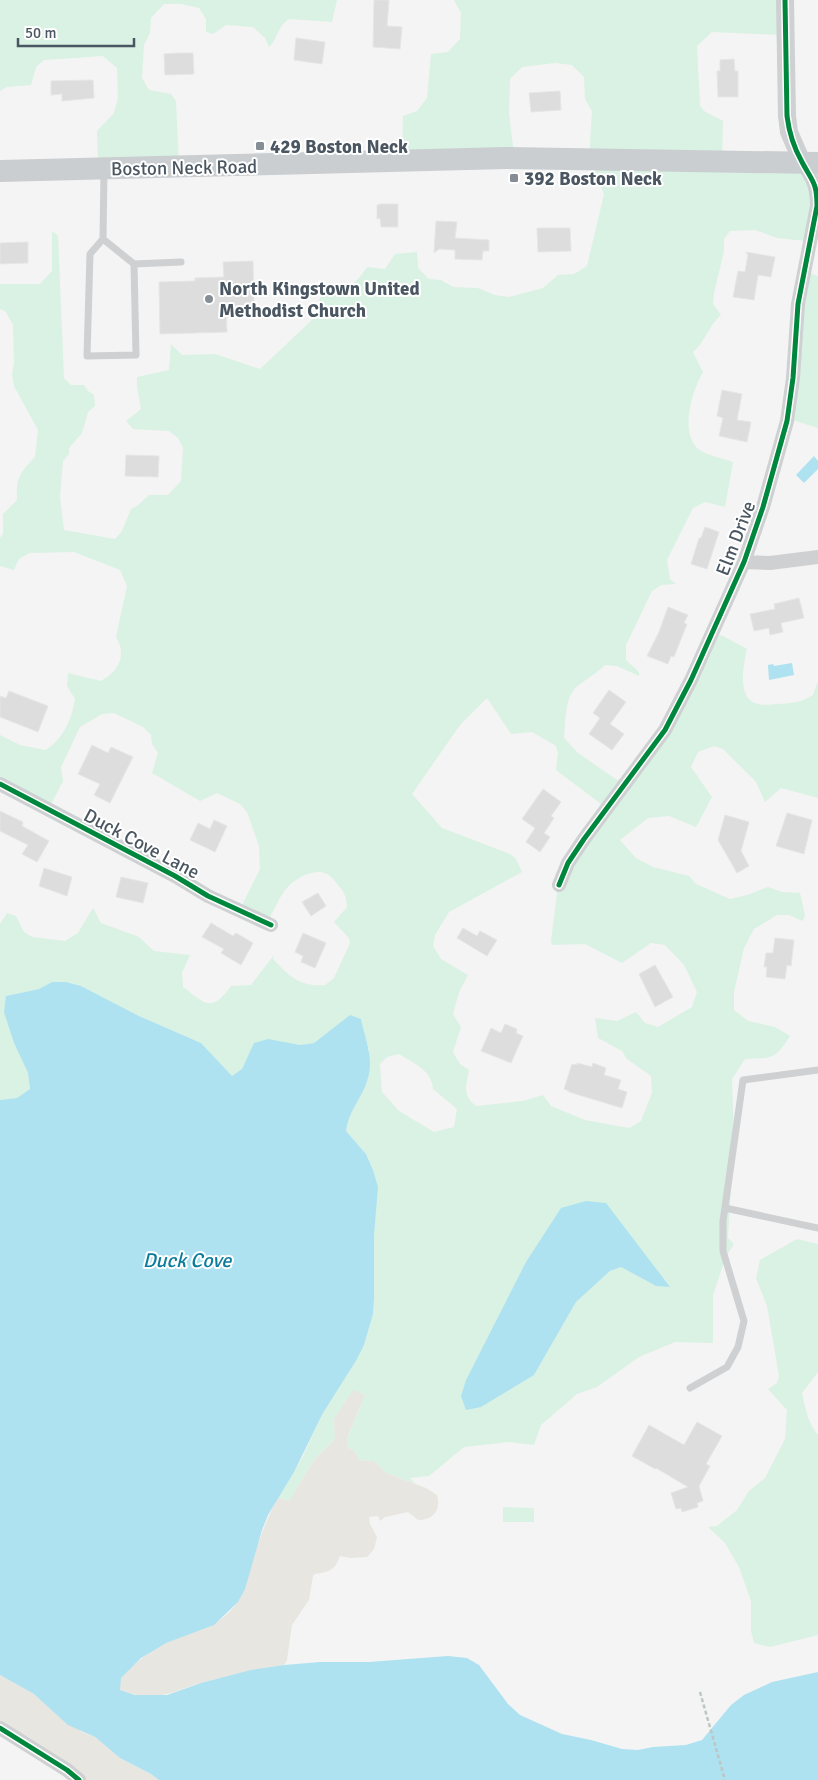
<svg xmlns="http://www.w3.org/2000/svg" width="818" height="1780" font-family="Signika,sans-serif">
  <style>
    .green { fill: #d9f2e3; fill-rule: evenodd }
    .sand { fill: #e7e6e1 }
    .water { fill: #aee2f0 }
    .building { fill: #ddddde; stroke: #e5e6e7 }
    .lines { fill: none; stroke-linecap: round; stroke-linejoin: round }
    .path { stroke: #bcc7c4; stroke-width: 2.5; stroke-dasharray: 4 2.5; stroke-linecap: butt }
    .service { stroke: #ced0d2; stroke-width: 7 }
    .minor { stroke: #ced0d2; stroke-width: 14 }
    .tertiary { stroke: #ced0d2; stroke-width: 18 }
    .primary { stroke: #caced1; stroke-width: 22 }
    .cycleway-casing { stroke: #fff; stroke-width: 8 }
    .cycleway { stroke: #00873e; stroke-width: 5 }
    .poi-dot { fill: #868d94; stroke: #fff; stroke-width: 2 }
    .labels { text-anchor: middle; stroke-width: 4; stroke-linejoin: round; paint-order: stroke }
    .poi-label { font-size: 19px; font-weight: bold; fill: #4a5661; stroke: #fff; text-anchor: start }
    .street-label { font-size: 19px; fill: #4a5661; stroke: #fff }
    .water-label { font-size: 20px; font-style: italic; fill: #0c7c9b; stroke: #fff }
  </style>
  <rect width="100%" height="100%" fill="#f4f4f4"/>
  <!-- green -->
  <path class="green" d="M 0,0 L 337,0 L 332,22 L 289,19 C 277,27 279,37 269,47 L 265,38 L 253,27 L 226,25 L 213,34 L 206,32 L 206,19 L 199,8 L 181,4 L 164,4 L 151,18 L 150,33 L 144,45 L 142,78 L 149,90 L 171,94 L 176,101 L 179,166 L 98,168 L 97,131 L 114,113 L 118,98 L 117,68 L 103,56 L 44,60 L 36,67 L 31,85 L 7,87 L 0,91 Z
    M 454,0 L 779,0 L 778,35 L 712,32 L 697,46 L 700,106 L 704,111 L 723,121 L 722,158 L 815,166 L 806,241 L 777,238 L 755,230 L 730,231 L 724,239 L 724,251 L 714,293 L 713,304 L 721,315 C 709,325 705,342 693,352 L 703,372 C 692,391 680,430 697,448 C 702,454 725,459 733,462 L 725,507 L 705,502 L 693,508 L 667,560 L 670,579 L 676,584 L 661,585 L 652,591 L 626,645 L 626,660 L 639,672 L 639,676 L 617,666 L 605,665 C 596,674 589,677 579,685 C 564,695 566,721 564,738 L 578,753 L 617,780 L 621,779 L 660,729 L 710,632 L 723,636 L 747,649 C 744,662 738,692 751,701 C 758,706 768,705 777,704 C 794,703 799,703 813,695 L 818,681 L 818,660 L 818,798 L 781,788 L 765,802 L 756,782 L 723,749 L 714,746 L 698,752 L 691,767 L 712,797 L 696,827 L 669,816 L 648,818 L 620,840 L 636,858 L 653,867 L 689,876 L 696,884 L 730,899 L 747,895 L 768,887 L 782,892 L 800,893 L 805,915 L 803,921 L 789,915 L 777,915 L 754,929 L 744,948 L 734,992 L 734,1010 L 748,1021 L 775,1027 L 790,1036 C 775,1060 772,1058 745,1059 L 732,1079 L 734,1136 L 728,1238 L 733,1243 L 733,1246 L 726,1256 L 713,1295 L 713,1343 L 675,1342 L 639,1357 L 597,1387 L 577,1394 L 541,1425 L 534,1445 L 509,1442 L 464,1447 L 429,1476 L 410,1478 L 416,1484 L 386,1473 L 374,1461 L 359,1460 L 354,1450 L 348,1448 L 347,1439 L 365,1395 L 353,1391 L 334,1419 L 335,1439 L 315,1459 L 289,1501 L 278,1498 L 302,1458 L 323,1413 L 364,1345 L 373,1314 L 374,1299 L 373,1170 L 366,1154 L 346,1131 L 347,1122 L 367,1081 L 369,1049 L 364,1035 L 361,1019 L 350,1016 L 314,1043 L 300,1045 L 284,1043 L 255,1043 L 242,1069 L 232,1077 L 201,1043 L 139,1016 L 81,986 L 66,982 L 52,982 L 39,989 L 6,996 L 14,1043 L 28,1073 L 30,1090 L 17,1098 L 0,1100 L 0,924 L 7,913 L 16,916 L 24,932 L 32,937 L 65,941 L 78,933 L 93,908 L 101,923 L 139,937 L 154,951 L 190,955 L 182,973 L 183,987 C 205,1004 212,1013 231,986 L 251,985 L 274,955 L 273,959 C 290,977 300,987 325,985 L 334,978 L 350,943 L 349,938 L 334,922 L 347,907 C 346,893 343,891 334,880 C 322,863 296,876 285,890 C 279,898 275,908 270,917 L 240,909 L 260,869 L 259,846 L 247,812 L 240,804 L 217,793 L 200,801 L 152,773 L 158,753 L 152,744 L 151,735 L 143,727 L 114,713 L 102,714 L 80,727 L 61,767 L 63,781 L 49,808 L 0,783 L 0,735 L 20,745 L 45,750 C 62,741 72,719 75,699 L 67,686 L 68,673 L 101,681 C 119,671 127,655 116,637 L 127,586 L 120,570 L 74,552 L 29,553 L 19,559 L 14,570 L 0,566 L 0,538 L 3,534 L 3,514 L 17,500 C 16,478 20,472 35,457 L 38,430 L 14,386 L 12,374 L 14,363 L 13,325 L 6,312 L 0,309 L 0,284 L 40,284 L 52,271 L 52,231 L 58,236 L 64,378 L 71,385 L 84,385 L 88,391 L 94,395 L 95,406 L 88,412 L 82,433 L 69,448 L 69,454 L 63,461 L 60,497 L 64,530 L 115,539 L 122,531 L 131,509 L 137,506 L 149,495 L 168,495 L 181,481 L 183,448 L 178,438 L 169,431 L 133,429 L 126,421 L 141,409 L 137,387 L 137,377 L 169,370 L 171,344 L 182,355 L 215,354 L 260,369 L 311,321 L 326,283 C 348,292 356,284 367,267 L 385,269 L 395,254 L 417,252 L 418,268 L 429,279 L 441,280 L 453,287 L 478,288 L 495,295 L 509,297 L 543,288 L 558,275 L 574,274 L 587,266 L 604,194 L 589,160 L 592,111 L 585,99 L 584,77 L 572,65 L 555,63 L 522,67 L 510,79 L 509,113 L 514,155 L 402,159 L 403,116 L 417,111 L 427,98 L 431,54 L 448,52 L 460,39 L 461,13 ZM 487,698 L 511,734 L 532,732 L 556,746 L 558,753 L 556,770 L 601,804 L 559,877 L 551,941 L 552,945 L 585,944 L 622,963 L 651,943 L 665,945 L 684,965 L 697,992 L 692,1007 L 658,1027 L 645,1023 L 636,1012 L 617,1021 L 595,1018 L 598,1038 L 622,1051 L 627,1059 L 651,1076 L 652,1093 L 641,1121 L 629,1128 L 585,1120 L 551,1106 L 543,1095 L 523,1101 L 476,1106 C 462,1096 466,1086 469,1070 L 460,1064 L 453,1052 L 461,1027 L 453,1014 L 459,992 L 468,975 L 441,959 L 433,946 L 435,935 L 449,912 L 522,872 L 516,859 L 510,854 L 442,828 L 412,794 L 460,725 ZM 399,1054 C 413,1063 432,1070 433,1089 L 457,1109 L 454,1127 L 434,1132 L 399,1111 L 382,1092 L 380,1064 L 387,1057 ZM 605,1203 L 656,1286 L 621,1267 L 610,1271 L 576,1302 L 534,1375 L 466,1380 L 527,1263 Z
    M 803,271 L 818,276 L 818,428 L 786,418 Z
    M 797,1239 L 818,1244 L 818,1372 L 802,1393 C 805,1407 808,1424 818,1435 L 818,1635 L 770,1647 L 754,1643 L 751,1631 L 751,1601 L 739,1567 L 725,1543 L 708,1527 L 717,1526 L 737,1510 L 749,1491 L 765,1478 L 785,1439 L 787,1410 L 768,1389 L 777,1383 L 779,1376 L 767,1306 L 756,1278 L 760,1260 Z
    M 503,1507 L 534,1508 L 534,1522 L 503,1522 Z"/>
  <!-- sand -->
  <path class="sand" d="M 353,1390 L 365,1395 L 347,1438 L 348,1448 L 354,1450 L 359,1460 L 374,1461 L 386,1473 L 426,1488 L 437,1495 C 441,1510 434,1520 418,1520 L 408,1512 L 385,1517 L 380,1521 L 378,1516 L 369,1517 L 370,1524 L 377,1537 L 374,1549 L 367,1557 L 351,1558 L 340,1556 C 335,1570 330,1572 315,1574 L 313,1576 L 309,1600 L 292,1625 L 287,1660 L 284,1665 C 257,1669 231,1675 205,1682 C 170,1691 159,1704 120,1690 L 120,1678 C 134,1664 148,1652 165,1643 C 194,1629 215,1632 237,1603 C 243,1595 245,1581 249,1571 C 257,1546 265,1521 278,1498 L 289,1501 L 315,1459 L 335,1439 L 334,1419 Z
    M 0,1675 L 34,1694 L 82,1732 L 95,1737 L 120,1758 L 151,1774 L 159,1780 L 80,1780 L 0,1729 Z"/>
  <!-- water -->
  <path class="water" d="M 814,456 L 818,461 L 818,469 L 804,483 L 796,475 Z
    M 792,663 L 794,675 L 769,680 L 768,665 L 773,664 L 774,666 Z
    M 52,982 L 66,982 L 81,986 L 139,1016 L 201,1043 L 232,1076 L 242,1069 L 254,1043 L 268,1039 L 300,1045 L 314,1043 L 350,1015 L 361,1019 C 365,1040 375,1059 367,1081 C 362,1098 348,1112 346,1131 L 366,1154 L 373,1170 L 378,1187 L 374,1235 L 374,1299 L 373,1314 L 364,1345 L 357,1359 L 323,1413 L 294,1472 L 268,1515 L 262,1530 L 245,1589 L 238,1602 L 214,1625 L 166,1643 L 141,1658 L 121,1678 L 120,1690 L 135,1695 L 167,1695 L 201,1683 L 251,1670 L 284,1665 L 320,1662 L 369,1662 L 448,1656 L 467,1658 L 479,1665 L 508,1704 L 520,1715 L 562,1734 L 591,1740 L 622,1749 L 638,1750 L 653,1747 L 686,1745 L 702,1740 L 731,1705 L 744,1695 L 772,1682 L 818,1672 L 818,1780 L 159,1780 L 151,1774 L 120,1758 L 95,1737 L 68,1725 L 34,1694 L 0,1675 L 0,1100 L 17,1098 L 30,1089 L 28,1073 L 14,1043 L 4,1012 L 6,996 L 39,989 Z
    M 586,1201 L 606,1203 L 670,1287 L 656,1286 L 621,1267 L 610,1271 L 576,1302 L 534,1375 L 481,1407 L 466,1410 L 461,1396 L 466,1380 L 526,1262 L 561,1208 Z"/>
  <!-- building -->
  <path class="building" d="M 374,0 L 389,0 L 387,26 L 402,27 L 400,49 L 373,47 Z
    M 296,38 L 325,42 L 322,64 L 294,60 Z
    M 179,53 L 193,53 L 194,74 L 165,75 L 164,54 Z
    M 734,59 L 735,71 L 738,71 L 738,97 L 718,97 L 717,71 L 720,71 L 720,60 Z
    M 93,80 L 94,98 L 62,101 L 62,94 L 51,95 L 51,81 Z
    M 560,91 L 561,110 L 531,112 L 529,93 Z
    M 381,204 L 398,204 L 398,227 L 381,227 L 380,218 L 377,219 L 377,205 Z
    M 436,221 L 457,222 L 455,238 L 489,240 L 489,251 L 483,251 L 482,260 L 455,259 L 455,250 L 439,249 L 434,253 Z
    M 537,228 L 570,228 L 571,251 L 538,252 Z
    M 28,242 L 28,263 L 0,264 L 0,243 Z
    M 746,252 L 775,257 L 771,277 L 758,275 L 754,300 L 733,297 L 738,271 L 745,272 L 748,255 Z
    M 253,261 L 254,306 L 226,307 L 227,332 L 160,334 L 159,282 L 195,281 L 195,278 L 224,277 L 223,262 Z
    M 722,390 L 742,394 L 737,420 L 751,422 L 747,442 L 719,436 L 723,418 L 717,416 Z
    M 126,455 L 159,456 L 158,477 L 125,476 Z
    M 705,527 L 719,532 L 707,569 L 691,564 L 699,538 L 701,538 Z
    M 799,598 L 804,618 L 781,623 L 783,632 L 770,635 L 769,628 L 754,631 L 750,614 L 775,609 L 774,604 Z
    M 668,607 L 688,615 L 684,623 L 687,624 L 674,657 L 671,656 L 668,664 L 647,656 L 659,632 Z
    M 609,690 L 626,702 L 610,724 L 624,734 L 612,750 L 589,734 L 600,718 L 593,713 Z
    M 9,691 L 48,706 L 38,732 L 0,717 L 0,696 L 6,698 Z
    M 92,745 L 108,753 L 111,747 L 133,757 L 110,803 L 94,795 L 100,784 L 78,774 Z
    M 543,789 L 561,802 L 551,816 L 554,818 L 544,833 L 550,837 L 540,852 L 526,842 L 535,828 L 522,819 Z
    M 0,811 L 23,822 L 22,826 L 49,841 L 37,862 L 22,854 L 28,845 L 0,831 Z
    M 787,813 L 812,820 L 804,854 L 776,846 Z
    M 725,815 L 749,822 L 741,851 L 749,866 L 737,873 L 718,840 Z
    M 214,820 L 227,826 L 215,852 L 190,840 L 198,823 L 210,829 Z
    M 44,868 L 72,877 L 67,896 L 39,886 Z
    M 121,877 L 148,883 L 143,903 L 116,897 Z
    M 318,893 L 326,906 L 311,916 L 302,902 Z
    M 211,923 L 233,936 L 236,933 L 253,943 L 241,965 L 221,953 L 224,949 L 202,937 Z
    M 463,928 L 477,936 L 480,931 L 497,940 L 487,956 L 457,938 Z
    M 303,933 L 326,943 L 315,968 L 301,962 L 303,956 L 295,952 Z
    M 775,938 L 794,940 L 791,966 L 787,965 L 785,979 L 766,977 L 767,967 L 764,967 L 766,953 L 773,953 Z
    M 655,965 L 673,997 L 655,1007 L 639,974 Z
    M 505,1024 L 517,1029 L 516,1033 L 523,1036 L 511,1063 L 481,1051 L 491,1028 L 501,1033 Z
    M 577,1063 L 592,1067 L 593,1063 L 606,1068 L 604,1075 L 621,1080 L 618,1089 L 627,1092 L 622,1108 L 569,1092 L 569,1091 L 564,1089 L 572,1064 L 577,1065 Z
    M 697,1422 L 722,1436 L 706,1464 L 710,1466 L 699,1486 L 703,1501 L 697,1503 L 698,1507 L 682,1512 L 681,1508 L 676,1509 L 671,1493 L 688,1487 L 656,1468 L 655,1469 L 632,1456 L 649,1425 L 684,1445 Z"/>
  <g class="lines">
    <!-- path -->
    <path class="path" d="M 700,1692 L 725,1780"/>
    <!-- service -->
    <path class="service" d="M 104,171 L 103,239 L 90,254 L 87,356 L 136,355 L 134,264 L 181,262
      M 103,239 L 134,264
      M 725,1208 L 818,1228
      M 690,1388 L 727,1367 L 738,1347 L 744,1321 L 723,1251 L 723,1221 L 743,1080 L 818,1070"/>
    <!-- minor -->
    <path class="minor" d="M 744,562 L 770,563 L 818,557
      M 0,784 L 175,876 L 208,896 L 271,925
      M 559,885 L 568,863 L 584,839 L 665,730 L 691,680 L 744,562 L 763,507 L 787,421 L 793,378 L 798,304 L 817,206 C 817,186 813,179 802,162
      M 0,1728 L 67,1770 L 79,1780"/>
    <!-- tertiary -->
    <path class="tertiary" d="M 785,0 L 787,116 L 789,132 L 802,162"/>
    <!-- primary -->
    <path class="primary" d="M 0,171 L 506,158 L 818,163"/>
    <defs>
      <path id="cycleway" d="M 0,784 L 175,876 L 208,896 L 271,925
        M 559,885 L 568,863 L 584,839 L 665,730 L 691,680 L 744,562 L 763,507 L 787,421 L 793,378 L 798,304 L 817,206 C 817,182 812,181 802,162 C 794,148 789,132 787,116 L 785,0
        M 0,1728 L 67,1770 L 79,1780"/>
    </defs>
    <!-- cycleway casing -->
    <use href="#cycleway" class="cycleway-casing"/>
    <!-- cycleway -->
    <use href="#cycleway" class="cycleway"/>
  </g>
  <!-- markers -->
  <g class="poi-dot">
    <rect x="255" y="141" width="10" height="10" rx="2.5"/>
    <rect x="509" y="173" width="10" height="10" rx="2.5"/>
    <circle cx="209" cy="299" r="5"/>
  </g>
  <g class="labels">
    <!-- poi labels -->
    <g class="poi-label">
      <text x="270" y="153">429 Boston Neck</text>
      <text x="524" y="185">392 Boston Neck</text>
      <text x="219" y="295">North Kingstown United<tspan x="219" dy="22">Methodist Church</tspan></text>
    </g>
    <!-- street labels -->
    <g class="street-label">
      <text transform="translate(184 167) rotate(-1)" y="7">Boston Neck Road</text>
      <text transform="translate(735 538) rotate(-69)" y="7">Elm Drive</text>
      <text transform="translate(142 843) rotate(28)" y="7">Duck Cove Lane</text>
    </g>
    <!-- water labels -->
    <g class="water-label">
      <text x="187" y="1267">Duck Cove</text>
    </g>
  </g>
  <!-- scale -->
  <path d="M18 38v8h116v-8" fill="none" stroke="#4a5661" stroke-width="2.5"/>
  <text x="25" y="38" font-size="15" fill="#4a5661" stroke="#ffffff" stroke-width="4" paint-order="stroke">50 m</text>
</svg>
